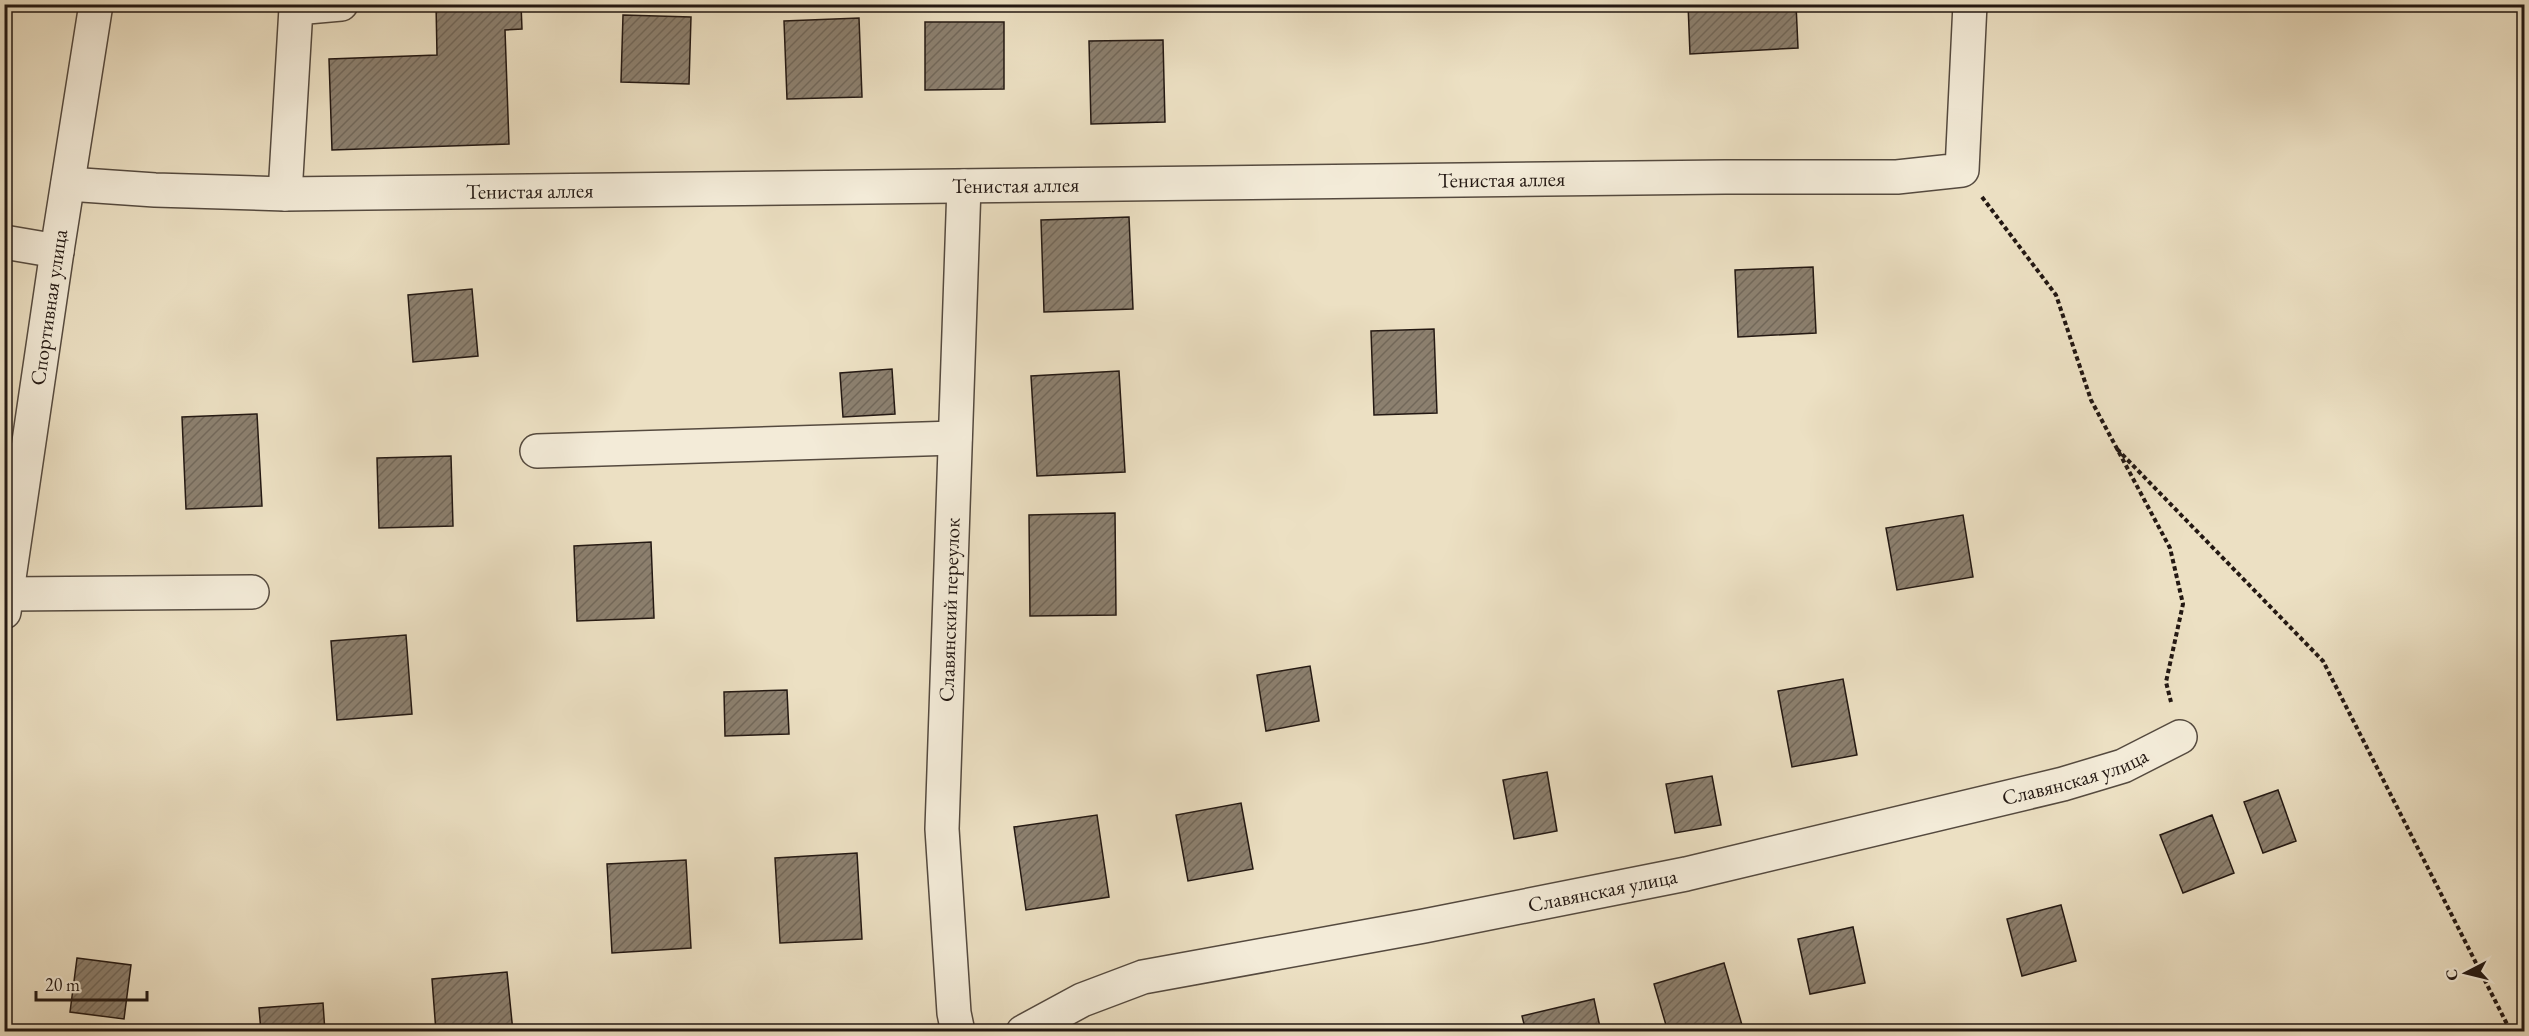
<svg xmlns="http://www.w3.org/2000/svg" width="2529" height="1036" font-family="'EB Garamond',serif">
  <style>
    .building { fill: url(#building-hatch); stroke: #231813; stroke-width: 1.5 }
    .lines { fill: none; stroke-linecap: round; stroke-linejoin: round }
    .minor-casing { stroke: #554a3f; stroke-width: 36 }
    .path { stroke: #231813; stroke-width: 4; stroke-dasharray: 4.5 3; stroke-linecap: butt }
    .minor { stroke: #f3ebd8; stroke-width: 33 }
    .labels { text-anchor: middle; stroke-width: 4.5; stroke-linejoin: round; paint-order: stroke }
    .street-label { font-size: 21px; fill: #231813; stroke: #f3ebd8 }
  </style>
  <defs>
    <pattern id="building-hatch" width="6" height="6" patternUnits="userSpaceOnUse" patternTransform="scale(1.5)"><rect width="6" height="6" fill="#8c806f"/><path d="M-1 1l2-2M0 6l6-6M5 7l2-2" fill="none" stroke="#72685a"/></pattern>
  </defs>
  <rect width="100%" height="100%" fill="#ece0c3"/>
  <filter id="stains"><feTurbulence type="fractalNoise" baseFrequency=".00333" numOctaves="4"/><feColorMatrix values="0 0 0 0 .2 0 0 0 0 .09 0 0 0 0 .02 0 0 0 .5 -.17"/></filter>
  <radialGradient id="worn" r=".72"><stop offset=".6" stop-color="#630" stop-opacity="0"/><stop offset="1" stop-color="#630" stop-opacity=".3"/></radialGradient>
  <!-- building -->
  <path class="building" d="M 436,4 L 521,4 L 522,29 L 505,30 L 509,144 L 332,150 L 329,59 L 437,55 Z
    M 1688,4 L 1796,4 L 1798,48 L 1690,54 Z
    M 623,15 L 691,17 L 689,84 L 621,82 Z
    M 859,18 L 862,97 L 787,99 L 784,21 Z
    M 925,22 L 1004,22 L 1004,89 L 925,90 Z
    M 1163,40 L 1165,122 L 1091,124 L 1089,41 Z
    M 1129,217 L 1133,309 L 1044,312 L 1041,220 Z
    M 1813,267 L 1816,333 L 1738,337 L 1735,270 Z
    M 472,289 L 478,356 L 413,362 L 408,295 Z
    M 1434,329 L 1437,413 L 1374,415 L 1371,331 Z
    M 892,369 L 895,414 L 843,417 L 840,373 Z
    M 1119,371 L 1125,472 L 1037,476 L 1031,376 Z
    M 257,414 L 262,506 L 186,509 L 182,417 Z
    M 451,456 L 453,526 L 379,528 L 377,458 Z
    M 1115,513 L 1116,615 L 1030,616 L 1029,515 Z
    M 1963,515 L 1973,577 L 1897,590 L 1886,528 Z
    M 651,542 L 654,618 L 577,621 L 574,546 Z
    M 406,635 L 412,714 L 337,720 L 331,641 Z
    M 1310,666 L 1319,721 L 1266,731 L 1257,675 Z
    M 1843,679 L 1857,755 L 1792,767 L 1778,691 Z
    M 787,690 L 789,734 L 725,736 L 724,692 Z
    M 1547,772 L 1557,831 L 1514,839 L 1503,780 Z
    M 1712,776 L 1721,825 L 1675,833 L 1666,784 Z
    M 2278,790 L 2296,841 L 2263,853 L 2244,802 Z
    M 1241,803 L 1253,869 L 1188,881 L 1176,815 Z
    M 1097,815 L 1109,897 L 1026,910 L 1014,827 Z
    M 2212,815 L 2234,873 L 2183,893 L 2160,835 Z
    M 857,853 L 862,939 L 780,943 L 775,858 Z
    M 686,860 L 691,948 L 612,953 L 607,864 Z
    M 2061,905 L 2076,961 L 2022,976 L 2007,919 Z
    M 1853,927 L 1865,983 L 1810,994 L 1798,939 Z
    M 77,958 L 131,965 L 124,1019 L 70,1012 Z
    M 1724,963 L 1744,1032 L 1668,1032 L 1654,984 Z
    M 507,972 L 513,1032 L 436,1032 L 432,979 Z
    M 1594,999 L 1601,1032 L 1526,1032 L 1522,1016 Z
    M 323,1003 L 325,1032 L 261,1032 L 259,1008 Z"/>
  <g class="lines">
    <defs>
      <g id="minor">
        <path id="s1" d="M 68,184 L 155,190 L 285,194 L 1725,177 L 1897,177 L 1962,170 L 1970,4"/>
        <path d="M 285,194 L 296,8 L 341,4"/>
        <path d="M 4,242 L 57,251"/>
        <path d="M 537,451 L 955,438"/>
        <path d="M 7,594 L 252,592"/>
        <path id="s2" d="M 4,612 L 57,251 L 96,4"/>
        <path id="s3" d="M 958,1032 L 954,1013 L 942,829 L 964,186"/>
        <path id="s4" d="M 1023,1032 L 1082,1000 L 1143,977 L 1424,926 L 1686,874 L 2063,784 L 2123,766 L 2180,737"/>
      </g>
    </defs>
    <!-- minor casing -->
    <use href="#minor" class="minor-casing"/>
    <!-- path -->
    <path class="path" d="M 1982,197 L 2056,295 L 2091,400 L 2170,548 L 2183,604 L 2166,682 L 2171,702
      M 2117,449 L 2323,661 L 2511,1032"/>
    <!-- minor -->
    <use href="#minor" class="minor"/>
  </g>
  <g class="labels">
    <!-- street labels -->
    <g class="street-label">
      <text dy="7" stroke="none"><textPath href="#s1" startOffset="1434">Тенистая аллея</textPath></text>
      <text dy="7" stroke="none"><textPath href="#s1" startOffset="948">Тенистая аллея</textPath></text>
      <text dy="7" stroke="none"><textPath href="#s1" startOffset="462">Тенистая аллея</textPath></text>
      <text dy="7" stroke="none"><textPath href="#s2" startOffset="308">Спортивная улица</textPath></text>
      <text dy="7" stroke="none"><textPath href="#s3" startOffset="423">Славянский переулок</textPath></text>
      <text dy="7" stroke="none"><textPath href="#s4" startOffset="1086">Славянская улица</textPath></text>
      <text dy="7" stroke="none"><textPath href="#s4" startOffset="600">Славянская улица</textPath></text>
    </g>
  </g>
  <!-- margin -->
  <rect width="2529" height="1036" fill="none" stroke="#ece0c3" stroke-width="24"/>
  <rect x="6" y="6" width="2517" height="1024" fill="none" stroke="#231813" stroke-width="3"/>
  <rect x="12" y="12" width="2505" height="1012" fill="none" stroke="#231813" stroke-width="1.5"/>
  <!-- north arrow -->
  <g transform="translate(2466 973) rotate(263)" stroke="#f3ebd8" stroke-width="4.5" paint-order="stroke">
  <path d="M0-4.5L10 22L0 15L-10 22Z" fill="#231813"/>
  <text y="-9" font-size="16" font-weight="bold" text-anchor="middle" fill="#231813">С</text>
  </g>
  <!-- scale -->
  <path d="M36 991v9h111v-9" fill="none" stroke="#231813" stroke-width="3"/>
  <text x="45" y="991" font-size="18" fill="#231813" stroke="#f3ebd8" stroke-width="4.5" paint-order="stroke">20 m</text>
  <rect width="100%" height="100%" filter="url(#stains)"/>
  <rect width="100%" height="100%" fill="url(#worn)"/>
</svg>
